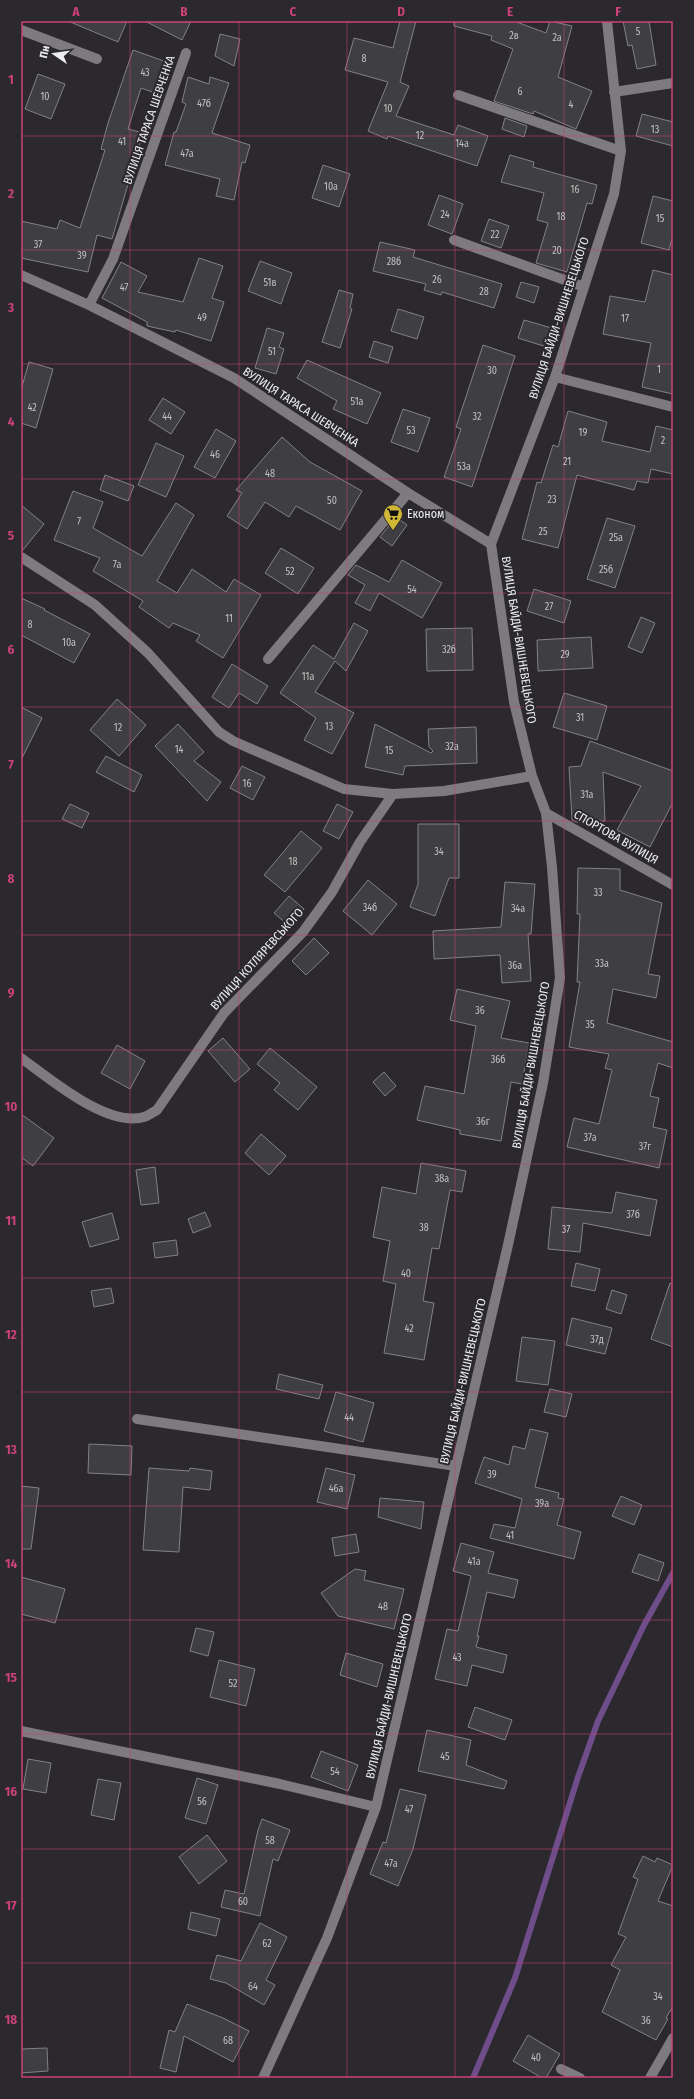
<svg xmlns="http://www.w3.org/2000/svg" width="694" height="2099" font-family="'Fira Sans Condensed',sans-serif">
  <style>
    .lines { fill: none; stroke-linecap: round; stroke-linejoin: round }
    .stream { stroke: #6e4d8a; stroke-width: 6 }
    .building { fill: #3f3e41; stroke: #838185 }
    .minor { stroke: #7d7b7f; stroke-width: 10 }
    .grid { fill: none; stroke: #ca4278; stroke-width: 1; stroke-opacity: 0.55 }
    .labels { text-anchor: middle; stroke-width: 4; stroke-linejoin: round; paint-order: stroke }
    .number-label { font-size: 10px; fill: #c1c0c2 }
    .street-label { font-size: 12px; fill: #ecebed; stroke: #2b292d }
    .poi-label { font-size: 12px; fill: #ecebed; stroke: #2b292d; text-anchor: start }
    .neatline { fill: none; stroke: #ca4278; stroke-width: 1.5 }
    .grid-label { font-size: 13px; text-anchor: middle; font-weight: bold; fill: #ca4278 }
  </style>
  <rect width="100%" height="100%" fill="#2b292d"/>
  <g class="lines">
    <!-- stream -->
    <path class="stream" d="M 473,2078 L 515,1978 L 578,1777 L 598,1721 L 644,1625 L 673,1573"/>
  </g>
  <!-- building -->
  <path class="building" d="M 68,21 L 127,21 L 118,42 Z
    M 145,21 L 191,21 L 182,40 Z
    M 400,21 L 416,21 L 400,82 L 409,86 L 396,116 L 454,135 L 458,125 L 488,136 L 477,166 L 388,136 L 387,139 L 368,131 L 388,82 L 345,70 L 354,38 L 393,48 Z
    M 454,21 L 514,21 L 546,33 L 550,21 L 572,26 L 558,77 L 592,91 L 576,129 L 534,111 L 533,114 L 494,101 L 513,49 L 491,40 L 492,36 L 454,26 Z
    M 623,21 L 649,21 L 656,65 L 637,69 L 632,45 L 628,46 Z
    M 220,34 L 240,39 L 234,66 L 215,56 Z
    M 133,50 L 164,61 L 155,93 L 141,88 L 128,129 L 143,133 L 112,239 L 97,235 L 88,272 L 21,258 L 21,221 L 57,229 L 60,220 L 80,228 L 105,150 L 101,149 L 108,123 Z
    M 38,74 L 65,84 L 51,119 L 25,109 Z
    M 188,77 L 209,84 L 210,77 L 229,83 L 212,133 L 250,145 L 245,163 L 242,162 L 234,200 L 216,196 L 220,179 L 165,165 L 174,132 L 176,132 L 186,104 L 182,102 Z
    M 642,114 L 673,122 L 673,146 L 636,136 Z
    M 505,118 L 527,126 L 524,137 L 502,129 Z
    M 510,155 L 534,162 L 533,167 L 597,185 L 592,204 L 587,203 L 567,272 L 536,263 L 548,223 L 537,220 L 544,193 L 501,182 Z
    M 323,165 L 350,174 L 339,207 L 312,198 Z
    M 439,195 L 463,204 L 452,234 L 428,225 Z
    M 653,196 L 673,201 L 673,235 L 669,250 L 641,243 Z
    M 489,219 L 509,226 L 501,248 L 481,241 Z
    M 380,242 L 415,250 L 413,257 L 502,284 L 494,308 L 442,292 L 441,295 L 424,290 L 426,284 L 373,271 Z
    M 199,258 L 223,266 L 212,298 L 224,302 L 211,341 L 176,330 L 175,332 L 147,326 L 147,322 L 102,298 L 121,262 L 147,276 L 138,292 L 183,302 Z
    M 260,261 L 292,273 L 281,304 L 248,291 Z
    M 653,270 L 673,275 L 673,394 L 642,387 L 651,343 L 603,334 L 610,296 L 645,302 Z
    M 521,282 L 539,287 L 534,303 L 516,297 Z
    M 339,290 L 353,294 L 350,308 L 352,309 L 340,348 L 322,342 Z
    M 398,309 L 424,317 L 417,339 L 391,331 Z
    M 524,320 L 555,329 L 550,348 L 518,338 Z
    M 267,328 L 284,333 L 279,347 L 284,349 L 276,374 L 255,368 Z
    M 374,341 L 393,347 L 388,363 L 369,357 Z
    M 483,345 L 515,356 L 472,487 L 444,477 L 461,429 L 456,427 Z
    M 307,360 L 381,393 L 367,424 L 333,409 L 337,401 L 297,378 Z
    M 29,362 L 53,369 L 36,428 L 21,423 L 21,390 Z
    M 163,398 L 185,412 L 171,434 L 149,420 Z
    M 403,409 L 430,418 L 418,452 L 391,442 Z
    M 568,411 L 607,422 L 602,441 L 650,452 L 656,426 L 673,430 L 673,474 L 651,469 L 648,483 L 637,481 L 634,490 L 577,475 L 558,548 L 522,539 L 537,482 L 541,483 L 553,445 L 558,447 Z
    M 216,429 L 236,441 L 215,478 L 194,467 Z
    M 282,437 L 310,462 L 362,491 L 340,530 L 296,506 L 289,517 L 265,502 L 247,529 L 227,516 L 242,493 L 236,490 Z
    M 156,443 L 184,456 L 166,497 L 138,485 Z
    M 105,475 L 134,486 L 128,501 L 100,490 Z
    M 73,491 L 103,502 L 93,528 L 142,556 L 176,503 L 194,515 L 157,581 L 177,593 L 192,569 L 226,592 L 234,579 L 261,595 L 223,658 L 196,641 L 200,635 L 173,623 L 169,628 L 139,607 L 143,601 L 93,571 L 100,558 L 54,540 Z
    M 21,505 L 44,524 L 22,551 L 21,551 Z
    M 396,517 L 407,525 L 392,546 L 380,537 Z
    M 607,518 L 635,526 L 615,588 L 587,579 Z
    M 281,548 L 314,568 L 298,594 L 265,573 Z
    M 402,560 L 442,583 L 422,618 L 379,593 L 370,611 L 355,603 L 365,585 L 348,575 L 356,565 L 389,582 Z
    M 534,589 L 571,601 L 564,623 L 527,611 Z
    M 21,598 L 45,609 L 44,610 L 90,634 L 74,663 L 21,635 Z
    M 641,617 L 655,623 L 642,653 L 628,647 Z
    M 354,623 L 368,631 L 346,671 L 335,661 L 315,692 L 354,713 L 332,754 L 304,740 L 316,718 L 280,693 L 313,645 L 334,659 Z
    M 472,628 L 473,670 L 427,671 L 426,629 Z
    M 591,637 L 593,668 L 538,671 L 537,640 Z
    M 232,664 L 268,686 L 257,704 L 239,693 L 229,708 L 212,697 Z
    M 564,693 L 607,706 L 597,740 L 553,727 Z
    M 117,699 L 146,725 L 119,756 L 90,730 Z
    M 21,707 L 42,718 L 21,760 Z
    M 178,724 L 204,752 L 194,761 L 221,782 L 207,801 L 155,746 Z
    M 375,724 L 431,753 L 433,751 L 429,747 L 428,729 L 476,727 L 477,763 L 405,766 L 403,775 L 365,767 Z
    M 590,741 L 673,771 L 673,802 L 650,847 L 617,830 L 641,786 L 603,772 L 605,821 L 576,822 L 572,820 L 569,767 L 581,766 Z
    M 106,756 L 142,775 L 134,792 L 96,772 Z
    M 242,766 L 265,777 L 253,800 L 230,788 Z
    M 70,804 L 89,813 L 82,828 L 62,819 Z
    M 337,804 L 353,812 L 339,839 L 323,831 Z
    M 418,824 L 459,824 L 459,878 L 449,878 L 435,916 L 410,907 L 418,884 Z
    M 301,831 L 322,848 L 285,892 L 264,875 Z
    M 578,868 L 620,869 L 620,890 L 662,903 L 648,974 L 660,976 L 656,998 L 613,989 L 607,1023 L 673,1042 L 673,1068 L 658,1063 L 650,1096 L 659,1098 L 653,1127 L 667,1130 L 659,1168 L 567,1147 L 574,1118 L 599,1124 L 612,1070 L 605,1068 L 609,1054 L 569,1047 L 580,982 L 577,982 L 580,914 L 577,914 Z
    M 368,880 L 397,904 L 372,935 L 343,911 Z
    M 505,882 L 535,884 L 531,934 L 528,934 L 531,981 L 502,983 L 500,955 L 434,959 L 433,931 L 501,927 Z
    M 289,896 L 304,909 L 289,926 L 274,913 Z
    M 314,938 L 329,953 L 306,975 L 292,961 Z
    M 457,989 L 510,1001 L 501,1038 L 529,1043 L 522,1084 L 511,1082 L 501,1141 L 460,1134 L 460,1130 L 417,1120 L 425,1086 L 464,1094 L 476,1026 L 450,1020 Z
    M 223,1038 L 250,1069 L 235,1082 L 208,1051 Z
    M 117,1045 L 145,1061 L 130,1089 L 101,1073 Z
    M 270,1048 L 317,1087 L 298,1110 L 274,1090 L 280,1083 L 257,1064 Z
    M 384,1072 L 396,1086 L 385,1096 L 373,1082 Z
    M 21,1114 L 54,1138 L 33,1166 L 21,1157 Z
    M 261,1134 L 286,1156 L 269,1175 L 245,1153 Z
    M 421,1163 L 466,1171 L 462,1192 L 450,1190 L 439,1249 L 432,1248 L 423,1301 L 434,1303 L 424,1360 L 384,1353 L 396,1284 L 383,1281 L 390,1241 L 373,1237 L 382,1187 L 416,1194 Z
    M 155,1167 L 159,1203 L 141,1205 L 136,1170 Z
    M 616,1192 L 657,1200 L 650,1236 L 583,1223 L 580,1252 L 548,1249 L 552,1207 L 612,1213 Z
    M 205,1212 L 211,1226 L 193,1233 L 188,1219 Z
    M 112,1213 L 119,1239 L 90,1247 L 82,1222 Z
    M 176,1240 L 178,1255 L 155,1258 L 153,1243 Z
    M 576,1263 L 600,1269 L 595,1291 L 571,1286 Z
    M 670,1283 L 673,1284 L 673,1347 L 651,1339 Z
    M 111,1288 L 114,1303 L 94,1307 L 91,1291 Z
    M 612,1290 L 627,1295 L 621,1314 L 606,1309 Z
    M 572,1318 L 612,1328 L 605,1354 L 566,1345 Z
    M 522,1337 L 555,1341 L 548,1385 L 516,1381 Z
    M 279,1374 L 323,1385 L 319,1399 L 276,1389 Z
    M 550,1389 L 572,1394 L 566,1417 L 544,1412 Z
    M 336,1392 L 374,1403 L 363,1442 L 324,1431 Z
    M 530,1429 L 548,1433 L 535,1487 L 559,1493 L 558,1498 L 564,1499 L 557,1525 L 581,1532 L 574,1559 L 490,1538 L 494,1524 L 515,1528 L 522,1499 L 475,1483 L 484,1457 L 509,1465 L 513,1446 L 525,1449 Z
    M 89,1444 L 132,1446 L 131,1475 L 88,1473 Z
    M 149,1468 L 189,1471 L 190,1468 L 212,1471 L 210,1490 L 183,1487 L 179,1552 L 143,1550 Z
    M 326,1468 L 355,1475 L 347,1509 L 317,1502 Z
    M 21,1486 L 39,1488 L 31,1549 L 21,1549 Z
    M 621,1496 L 642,1505 L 634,1525 L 612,1516 Z
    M 380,1498 L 424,1502 L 421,1529 L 378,1517 Z
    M 356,1534 L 359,1552 L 335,1556 L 332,1538 Z
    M 461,1543 L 494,1552 L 488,1573 L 518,1580 L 514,1598 L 487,1592 L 477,1636 L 479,1636 L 476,1647 L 507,1655 L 503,1673 L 472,1665 L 467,1686 L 435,1679 L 447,1629 L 458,1631 L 471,1576 L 453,1571 Z
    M 639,1554 L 664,1563 L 658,1581 L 632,1572 Z
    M 355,1569 L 366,1571 L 364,1580 L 404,1589 L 394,1629 L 338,1616 L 321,1593 Z
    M 21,1577 L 65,1589 L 55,1623 L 21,1614 Z
    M 196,1628 L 214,1632 L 208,1656 L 190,1651 Z
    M 346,1653 L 383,1664 L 377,1687 L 340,1675 Z
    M 219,1660 L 255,1669 L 246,1706 L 210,1697 Z
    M 475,1707 L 512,1720 L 505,1740 L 468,1727 Z
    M 427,1730 L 471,1740 L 466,1765 L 507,1781 L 504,1789 L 418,1771 Z
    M 321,1751 L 358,1765 L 348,1791 L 311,1777 Z
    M 28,1759 L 51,1763 L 46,1793 L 23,1789 Z
    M 197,1778 L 218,1785 L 206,1824 L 185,1818 Z
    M 98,1779 L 121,1783 L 114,1820 L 91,1815 Z
    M 400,1789 L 426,1795 L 413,1849 L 398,1886 L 370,1874 L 383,1842 L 386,1843 Z
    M 262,1819 L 290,1830 L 278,1861 L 273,1859 L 260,1916 L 221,1907 L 225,1890 L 244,1894 L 258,1830 Z
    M 207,1835 L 227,1861 L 199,1884 L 179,1857 Z
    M 643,1856 L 655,1862 L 657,1858 L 673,1865 L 658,1901 L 673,1906 L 673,2006 L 666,2018 L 668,2019 L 656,2040 L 602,2012 L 620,1970 L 611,1965 L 626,1937 L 618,1934 L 638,1879 L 633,1877 Z
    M 191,1912 L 220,1919 L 216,1936 L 188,1929 Z
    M 260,1923 L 287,1937 L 266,1980 L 275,1985 L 264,2005 L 226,1983 L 210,1979 L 217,1955 L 241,1961 Z
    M 187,2004 L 223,2018 L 249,2031 L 233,2062 L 184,2036 L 176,2072 L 160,2068 L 169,2030 L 175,2032 Z
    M 528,2035 L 560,2054 L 546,2078 L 542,2078 L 513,2061 Z
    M 47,2048 L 48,2071 L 21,2073 L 21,2049 Z"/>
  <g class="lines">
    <!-- minor -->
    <path class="minor" d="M 21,30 L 97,59
      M 614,92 L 673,83
      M 458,95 L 621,151
      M 454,240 L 584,287
      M 21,275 L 89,305 L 234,378 L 408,493 L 491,544
      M 89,305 L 113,259 L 186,53
      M 555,377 L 673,407
      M 21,557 L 95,605 L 148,653 L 219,732 L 233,741 L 344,789 L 393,794 L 444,791 L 532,776
      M 268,659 L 408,493
      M 546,813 L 673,885
      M 21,1058 C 49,1078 107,1128 144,1117 C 148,1116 153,1112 157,1110 L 224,1013 L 303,932 L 332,892 L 360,842 L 393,794
      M 137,1419 L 456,1466
      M 21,1731 L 280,1784 L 376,1807
      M 561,2069 L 580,2078
      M 263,2078 L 327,1938 L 376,1807 L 508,1245 L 543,1083 L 560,978 L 552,867 L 546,813 L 532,776 L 514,702 L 491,544 L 555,377 L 614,194 L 621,151 L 607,21
      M 650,2078 L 673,2038"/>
  </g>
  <!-- grid -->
  <path class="grid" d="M 130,21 L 130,2078M 239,21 L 239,2078M 347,21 L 347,2078M 455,21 L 455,2078M 564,21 L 564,2078M 21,136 L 673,136M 21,250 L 673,250M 21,364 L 673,364M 21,479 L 673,479M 21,593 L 673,593M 21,707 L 673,707M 21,821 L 673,821M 21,935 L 673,935M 21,1050 L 673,1050M 21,1164 L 673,1164M 21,1278 L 673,1278M 21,1392 L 673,1392M 21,1506 L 673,1506M 21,1620 L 673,1620M 21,1734 L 673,1734M 21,1849 L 673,1849M 21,1963 L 673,1963"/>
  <!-- icons -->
  <defs>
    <symbol id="supermarket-pin" viewBox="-11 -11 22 30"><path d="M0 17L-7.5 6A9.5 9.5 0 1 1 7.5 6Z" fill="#d1b736" stroke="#2b292d"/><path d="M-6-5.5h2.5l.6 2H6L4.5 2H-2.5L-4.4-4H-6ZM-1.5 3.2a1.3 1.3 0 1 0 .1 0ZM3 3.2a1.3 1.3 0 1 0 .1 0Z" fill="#111"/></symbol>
  </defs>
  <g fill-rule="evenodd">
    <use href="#supermarket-pin" x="382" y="503" width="22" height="30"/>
  </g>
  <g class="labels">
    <!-- number labels -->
    <g class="number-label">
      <text x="638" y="35">5</text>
      <text x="514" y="39">2в</text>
      <text x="557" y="41">2а</text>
      <text x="364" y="62">8</text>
      <text x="145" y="76">43</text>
      <text x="520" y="95">6</text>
      <text x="45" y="100">10</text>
      <text x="204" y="107">47б</text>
      <text x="571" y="108">4</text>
      <text x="388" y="112">10</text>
      <text x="655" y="133">13</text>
      <text x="420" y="139">12</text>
      <text x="122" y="145">41</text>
      <text x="462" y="147">14а</text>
      <text x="187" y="157">47а</text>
      <text x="331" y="190">10а</text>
      <text x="575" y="193">16</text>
      <text x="445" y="218">24</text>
      <text x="561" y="220">18</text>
      <text x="660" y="222">15</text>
      <text x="495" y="238">22</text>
      <text x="38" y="248">37</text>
      <text x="557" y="254">20</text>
      <text x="82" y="259">39</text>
      <text x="394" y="265">28б</text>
      <text x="437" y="283">26</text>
      <text x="270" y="286">51в</text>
      <text x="124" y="291">47</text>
      <text x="484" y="295">28</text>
      <text x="202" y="321">49</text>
      <text x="625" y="322">17</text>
      <text x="272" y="355">51</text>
      <text x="659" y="373">1</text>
      <text x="492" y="374">30</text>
      <text x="357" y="405">51а</text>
      <text x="32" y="411">42</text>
      <text x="167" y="420">44</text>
      <text x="477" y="420">32</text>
      <text x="411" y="434">53</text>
      <text x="583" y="436">19</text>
      <text x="663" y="444">2</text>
      <text x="215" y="458">46</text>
      <text x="567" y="465">21</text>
      <text x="464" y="470">53а</text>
      <text x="270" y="477">48</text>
      <text x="552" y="503">23</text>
      <text x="332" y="504">50</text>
      <text x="79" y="525">7</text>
      <text x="543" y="535">25</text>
      <text x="616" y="541">25а</text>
      <text x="117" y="568">7а</text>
      <text x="606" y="573">25б</text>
      <text x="290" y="575">52</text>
      <text x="412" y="593">54</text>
      <text x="549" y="610">27</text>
      <text x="229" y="622">11</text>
      <text x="30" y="628">8</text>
      <text x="69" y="646">10а</text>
      <text x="449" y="653">32б</text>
      <text x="565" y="658">29</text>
      <text x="308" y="680">11а</text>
      <text x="580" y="721">31</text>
      <text x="329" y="730">13</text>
      <text x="118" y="731">12</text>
      <text x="452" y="750">32а</text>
      <text x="179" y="753">14</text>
      <text x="389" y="754">15</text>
      <text x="247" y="787">16</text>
      <text x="587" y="798">31а</text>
      <text x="439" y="855">34</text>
      <text x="293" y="865">18</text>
      <text x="598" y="896">33</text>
      <text x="370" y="911">34б</text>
      <text x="518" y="912">34а</text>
      <text x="602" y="967">33а</text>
      <text x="515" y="969">36а</text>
      <text x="480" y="1014">36</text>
      <text x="590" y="1028">35</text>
      <text x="498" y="1063">36б</text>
      <text x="483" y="1125">36г</text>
      <text x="590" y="1141">37а</text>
      <text x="645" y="1150">37г</text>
      <text x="442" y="1182">38а</text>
      <text x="633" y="1218">37б</text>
      <text x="424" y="1231">38</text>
      <text x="566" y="1233">37</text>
      <text x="406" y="1277">40</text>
      <text x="409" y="1332">42</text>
      <text x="597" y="1343">37д</text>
      <text x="349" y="1421">44</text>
      <text x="492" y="1478">39</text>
      <text x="336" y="1492">46а</text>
      <text x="542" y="1507">39а</text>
      <text x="510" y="1539">41</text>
      <text x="474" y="1565">41а</text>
      <text x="383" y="1610">48</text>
      <text x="457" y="1661">43</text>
      <text x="233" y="1687">52</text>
      <text x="445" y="1760">45</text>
      <text x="335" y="1775">54</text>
      <text x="202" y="1805">56</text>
      <text x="409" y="1813">47</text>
      <text x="270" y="1844">58</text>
      <text x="391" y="1867">47а</text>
      <text x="243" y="1905">60</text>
      <text x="267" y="1947">62</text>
      <text x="253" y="1990">64</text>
      <text x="658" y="2000">34</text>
      <text x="646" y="2024">36</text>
      <text x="228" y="2044">68</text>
      <text x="536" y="2061">40</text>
    </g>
    <!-- street labels -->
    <g class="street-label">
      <text transform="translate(149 120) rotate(-71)" y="4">ВУЛИЦЯ ТАРАСА ШЕВЧЕНКА</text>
      <text transform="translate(559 318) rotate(-72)" y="4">ВУЛИЦЯ БАЙДИ-ВИШНЕВЕЦЬКОГО</text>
      <text transform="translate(301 407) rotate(33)" y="4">ВУЛИЦЯ ТАРАСА ШЕВЧЕНКА</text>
      <text transform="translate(519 640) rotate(81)" y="4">ВУЛИЦЯ БАЙДИ-ВИШНЕВЕЦЬКОГО</text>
      <text transform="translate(616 837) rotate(30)" y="4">СПОРТОВА ВУЛИЦЯ</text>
      <text transform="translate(257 959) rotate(-48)" y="4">ВУЛИЦЯ КОТЛЯРЕВСЬКОГО</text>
      <text transform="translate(531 1065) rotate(-80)" y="4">ВУЛИЦЯ БАЙДИ-ВИШНЕВЕЦЬКОГО</text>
      <text transform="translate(463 1381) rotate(-77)" y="4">ВУЛИЦЯ БАЙДИ-ВИШНЕВЕЦЬКОГО</text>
      <text transform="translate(389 1696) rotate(-77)" y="4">ВУЛИЦЯ БАЙДИ-ВИШНЕВЕЦЬКОГО</text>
    </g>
    <!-- poi labels -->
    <g class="poi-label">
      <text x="407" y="518">Економ</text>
    </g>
  </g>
  <!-- border -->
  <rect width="694" height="2099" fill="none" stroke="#2b292d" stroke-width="44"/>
  <!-- north arrow -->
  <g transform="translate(54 54) rotate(283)" stroke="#2b292d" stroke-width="3" paint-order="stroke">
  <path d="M0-3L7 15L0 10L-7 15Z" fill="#ecebed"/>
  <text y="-6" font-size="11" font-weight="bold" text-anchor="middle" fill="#ecebed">Пн</text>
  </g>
  <rect x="22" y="22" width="650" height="2055" class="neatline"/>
  <g class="grid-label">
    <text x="76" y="16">A</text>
    <text x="184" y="16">B</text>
    <text x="293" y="16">C</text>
    <text x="401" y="16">D</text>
    <text x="510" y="16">E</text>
    <text x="618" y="16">F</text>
    <text x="11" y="84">1</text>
    <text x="11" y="198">2</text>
    <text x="11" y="312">3</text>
    <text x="11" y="426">4</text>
    <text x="11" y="540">5</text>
    <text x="11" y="654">6</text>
    <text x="11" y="769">7</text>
    <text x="11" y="883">8</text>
    <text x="11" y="997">9</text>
    <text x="11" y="1111">10</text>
    <text x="11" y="1225">11</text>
    <text x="11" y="1339">12</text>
    <text x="11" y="1454">13</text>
    <text x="11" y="1568">14</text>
    <text x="11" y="1682">15</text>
    <text x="11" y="1796">16</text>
    <text x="11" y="1910">17</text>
    <text x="11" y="2024">18</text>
  </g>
</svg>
